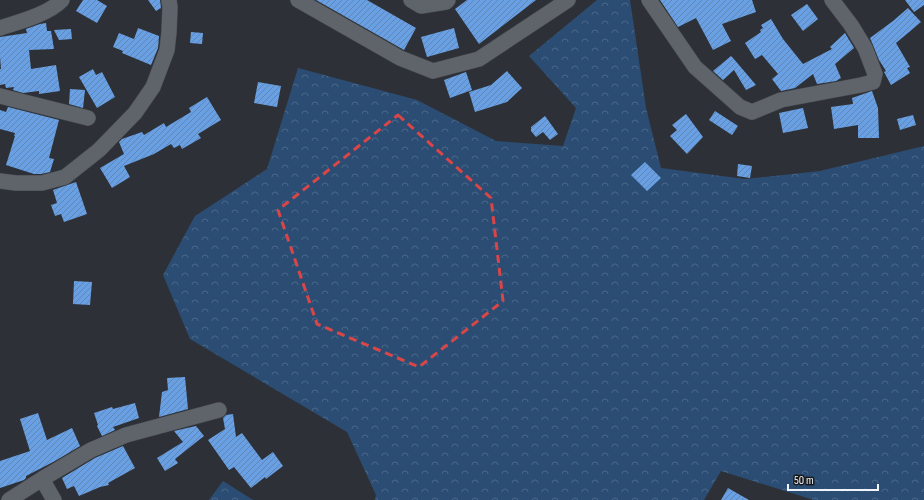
<svg xmlns="http://www.w3.org/2000/svg" width="924" height="500" font-family="'Sofia Sans Condensed',sans-serif">
  <style>
    .forest { fill: url(#forest-crowns) }
    .building { fill: url(#building-hatch) }
    .lines { fill: none; stroke-linecap: round; stroke-linejoin: round }
    .minor-casing { stroke: #4a4d52; stroke-width: 16 }
    .minor { stroke: #5f646a; stroke-width: 15 }
    .marked { fill: none; stroke: #da4647; stroke-width: 3; stroke-dasharray: 8 5; stroke-linejoin: round }
  </style>
  <defs>
    <pattern id="forest-crowns" width="20" height="18" patternUnits="userSpaceOnUse"><rect width="20" height="18" fill="#2b4d74"/><path d="M2 6a3 3 0 1 1 6 0M12 15a3 3 0 1 1 6 0" fill="none" stroke="#4a6789"/></pattern>
    <pattern id="building-hatch" width="6" height="6" patternUnits="userSpaceOnUse"><rect width="6" height="6" fill="#69a0e3"/><path d="M-1 1l2-2M0 6l6-6M5 7l2-2" fill="none" stroke="#5f86b5"/></pattern>
  </defs>
  <rect width="100%" height="100%" fill="#2d3137"/>
  <!-- forest -->
  <path class="forest" d="M 597,0 L 630,0 L 646,108 L 661,168 L 745,179 L 820,171 L 924,146 L 924,500 L 814,500 L 721,471 L 704,500 L 375,500 L 376,495 L 347,432 L 190,339 L 163,275 L 195,216 L 267,169 L 298,68 L 417,100 L 496,141 L 563,146 L 576,108 L 529,56 Z
    M 223,481 L 253,500 L 209,500 Z"/>
  <!-- building -->
  <path class="building" d="M 83,0 L 97,0 L 107,6 L 97,23 L 76,11 Z
    M 148,0 L 160,0 L 161,8 L 156,11 Z
    M 316,0 L 367,0 L 416,28 L 404,50 Z
    M 467,0 L 536,0 L 479,44 L 455,9 Z
    M 660,0 L 752,0 L 756,12 L 722,24 L 731,41 L 713,50 L 696,18 L 678,27 Z
    M 905,0 L 924,0 L 924,5 L 914,12 Z
    M 807,4 L 818,19 L 803,31 L 791,15 Z
    M 908,8 L 921,22 L 896,43 L 910,67 L 907,68 L 910,73 L 891,85 L 884,72 L 886,71 L 879,60 L 873,45 L 870,38 L 893,21 Z
    M 771,19 L 783,39 L 803,64 L 832,49 L 830,47 L 845,33 L 854,48 L 835,64 L 841,78 L 836,81 L 817,84 L 813,74 L 795,88 L 781,91 L 772,79 L 778,74 L 762,55 L 755,59 L 745,43 L 761,32 L 760,30 L 763,28 L 761,25 Z
    M 46,23 L 47,31 L 51,31 L 54,49 L 29,50 L 31,69 L 56,65 L 60,91 L 39,94 L 39,91 L 23,93 L 13,90 L 14,87 L 6,88 L 5,84 L 0,85 L 0,69 L 1,69 L 0,57 L 0,37 L 27,33 L 26,29 L 40,24 Z
    M 138,28 L 159,36 L 158,48 L 151,65 L 122,53 L 123,51 L 113,47 L 119,33 L 134,39 Z
    M 454,28 L 459,48 L 427,57 L 421,37 Z
    M 71,29 L 72,39 L 59,40 L 54,30 Z
    M 191,32 L 203,33 L 202,44 L 190,43 Z
    M 731,56 L 733,58 L 756,85 L 746,90 L 734,70 L 723,80 L 713,71 Z
    M 93,69 L 96,75 L 102,72 L 115,97 L 97,108 L 79,77 Z
    M 507,71 L 522,88 L 507,102 L 475,112 L 469,92 L 491,85 Z
    M 466,72 L 472,90 L 450,98 L 444,80 Z
    M 258,82 L 281,86 L 277,107 L 254,103 Z
    M 70,89 L 85,90 L 83,108 L 69,104 Z
    M 872,91 L 878,108 L 879,138 L 858,138 L 858,125 L 834,129 L 831,107 L 853,104 L 852,98 Z
    M 207,97 L 221,120 L 198,134 L 201,138 L 182,149 L 180,145 L 174,148 L 171,144 L 154,154 L 124,166 L 130,177 L 112,188 L 100,168 L 124,154 L 119,142 L 122,139 L 142,132 L 144,135 L 164,123 L 166,127 L 191,112 L 189,108 Z
    M 8,107 L 59,120 L 49,158 L 54,159 L 50,172 L 41,174 L 34,174 L 6,165 L 15,136 L 14,136 L 15,133 L 0,129 L 0,110 L 6,112 Z
    M 803,108 L 808,128 L 783,133 L 779,113 Z
    M 715,111 L 738,126 L 732,135 L 709,120 Z
    M 686,114 L 703,137 L 687,154 L 670,136 L 677,130 L 672,125 Z
    M 913,115 L 916,125 L 900,130 L 897,119 Z
    M 545,116 L 558,134 L 550,140 L 543,132 L 536,137 L 531,131 L 531,127 Z
    M 645,162 L 661,178 L 647,191 L 631,175 Z
    M 738,164 L 752,166 L 750,178 L 737,176 Z
    M 76,182 L 87,214 L 64,222 L 61,214 L 55,216 L 51,205 L 57,203 L 53,190 Z
    M 74,281 L 92,282 L 90,305 L 73,304 Z
    M 185,377 L 188,409 L 159,417 L 162,392 L 168,390 L 167,378 Z
    M 135,403 L 139,418 L 113,427 L 115,430 L 102,436 L 97,426 L 98,425 L 94,413 L 112,407 L 113,409 Z
    M 38,413 L 47,440 L 72,428 L 80,446 L 55,461 L 26,476 L 26,478 L 24,480 L 0,488 L 0,461 L 30,451 L 20,419 Z
    M 233,414 L 236,437 L 242,433 L 262,460 L 273,452 L 283,466 L 266,479 L 265,477 L 251,488 L 234,467 L 229,470 L 208,440 L 225,429 L 223,418 L 226,415 Z
    M 196,426 L 204,436 L 175,459 L 178,463 L 165,471 L 157,458 L 183,442 L 174,431 Z
    M 123,446 L 135,468 L 108,483 L 109,485 L 100,487 L 79,496 L 74,486 L 67,489 L 62,478 L 95,458 Z
    M 728,488 L 749,500 L 721,500 Z"/>
  <g class="lines">
    <defs>
      <path id="minor" d="M 298,0 L 400,58 L 433,71 L 479,59 L 568,0
        M 411,0 L 421,6 L 446,2 L 448,0
        M 649,0 L 695,67 L 740,107 L 752,112 L 781,100 L 861,85 L 873,82 L 875,74 L 865,48 L 851,25 L 832,0
        M 0,28 C 19,22 49,14 62,0
        M 0,96 L 88,118
        M 0,181 L 16,183 L 42,183 L 65,177 L 99,150 L 135,113 L 153,87 L 167,50 L 169,32 L 170,7 L 169,0
        M 42,479 L 54,500
        M 9,500 L 42,479 L 91,450 L 126,435 L 219,410"/>
    </defs>
    <!-- minor casing -->
    <use href="#minor" class="minor-casing"/>
    <!-- minor -->
    <use href="#minor" class="minor"/>
  </g>
  <!-- marked area -->
  <path class="marked" d="M 398,115 L 491,198 L 503,301 L 419,367 L 317,324 L 278,210 Z"/>
  <!-- scale -->
  <path d="M788 484v6h90v-6" fill="none" stroke="#f0f3f7" stroke-width="2"/>
  <text x="794" y="484" font-size="12" fill="#f0f3f7" stroke="#17191b" stroke-width="3" paint-order="stroke">50 m</text>
</svg>
